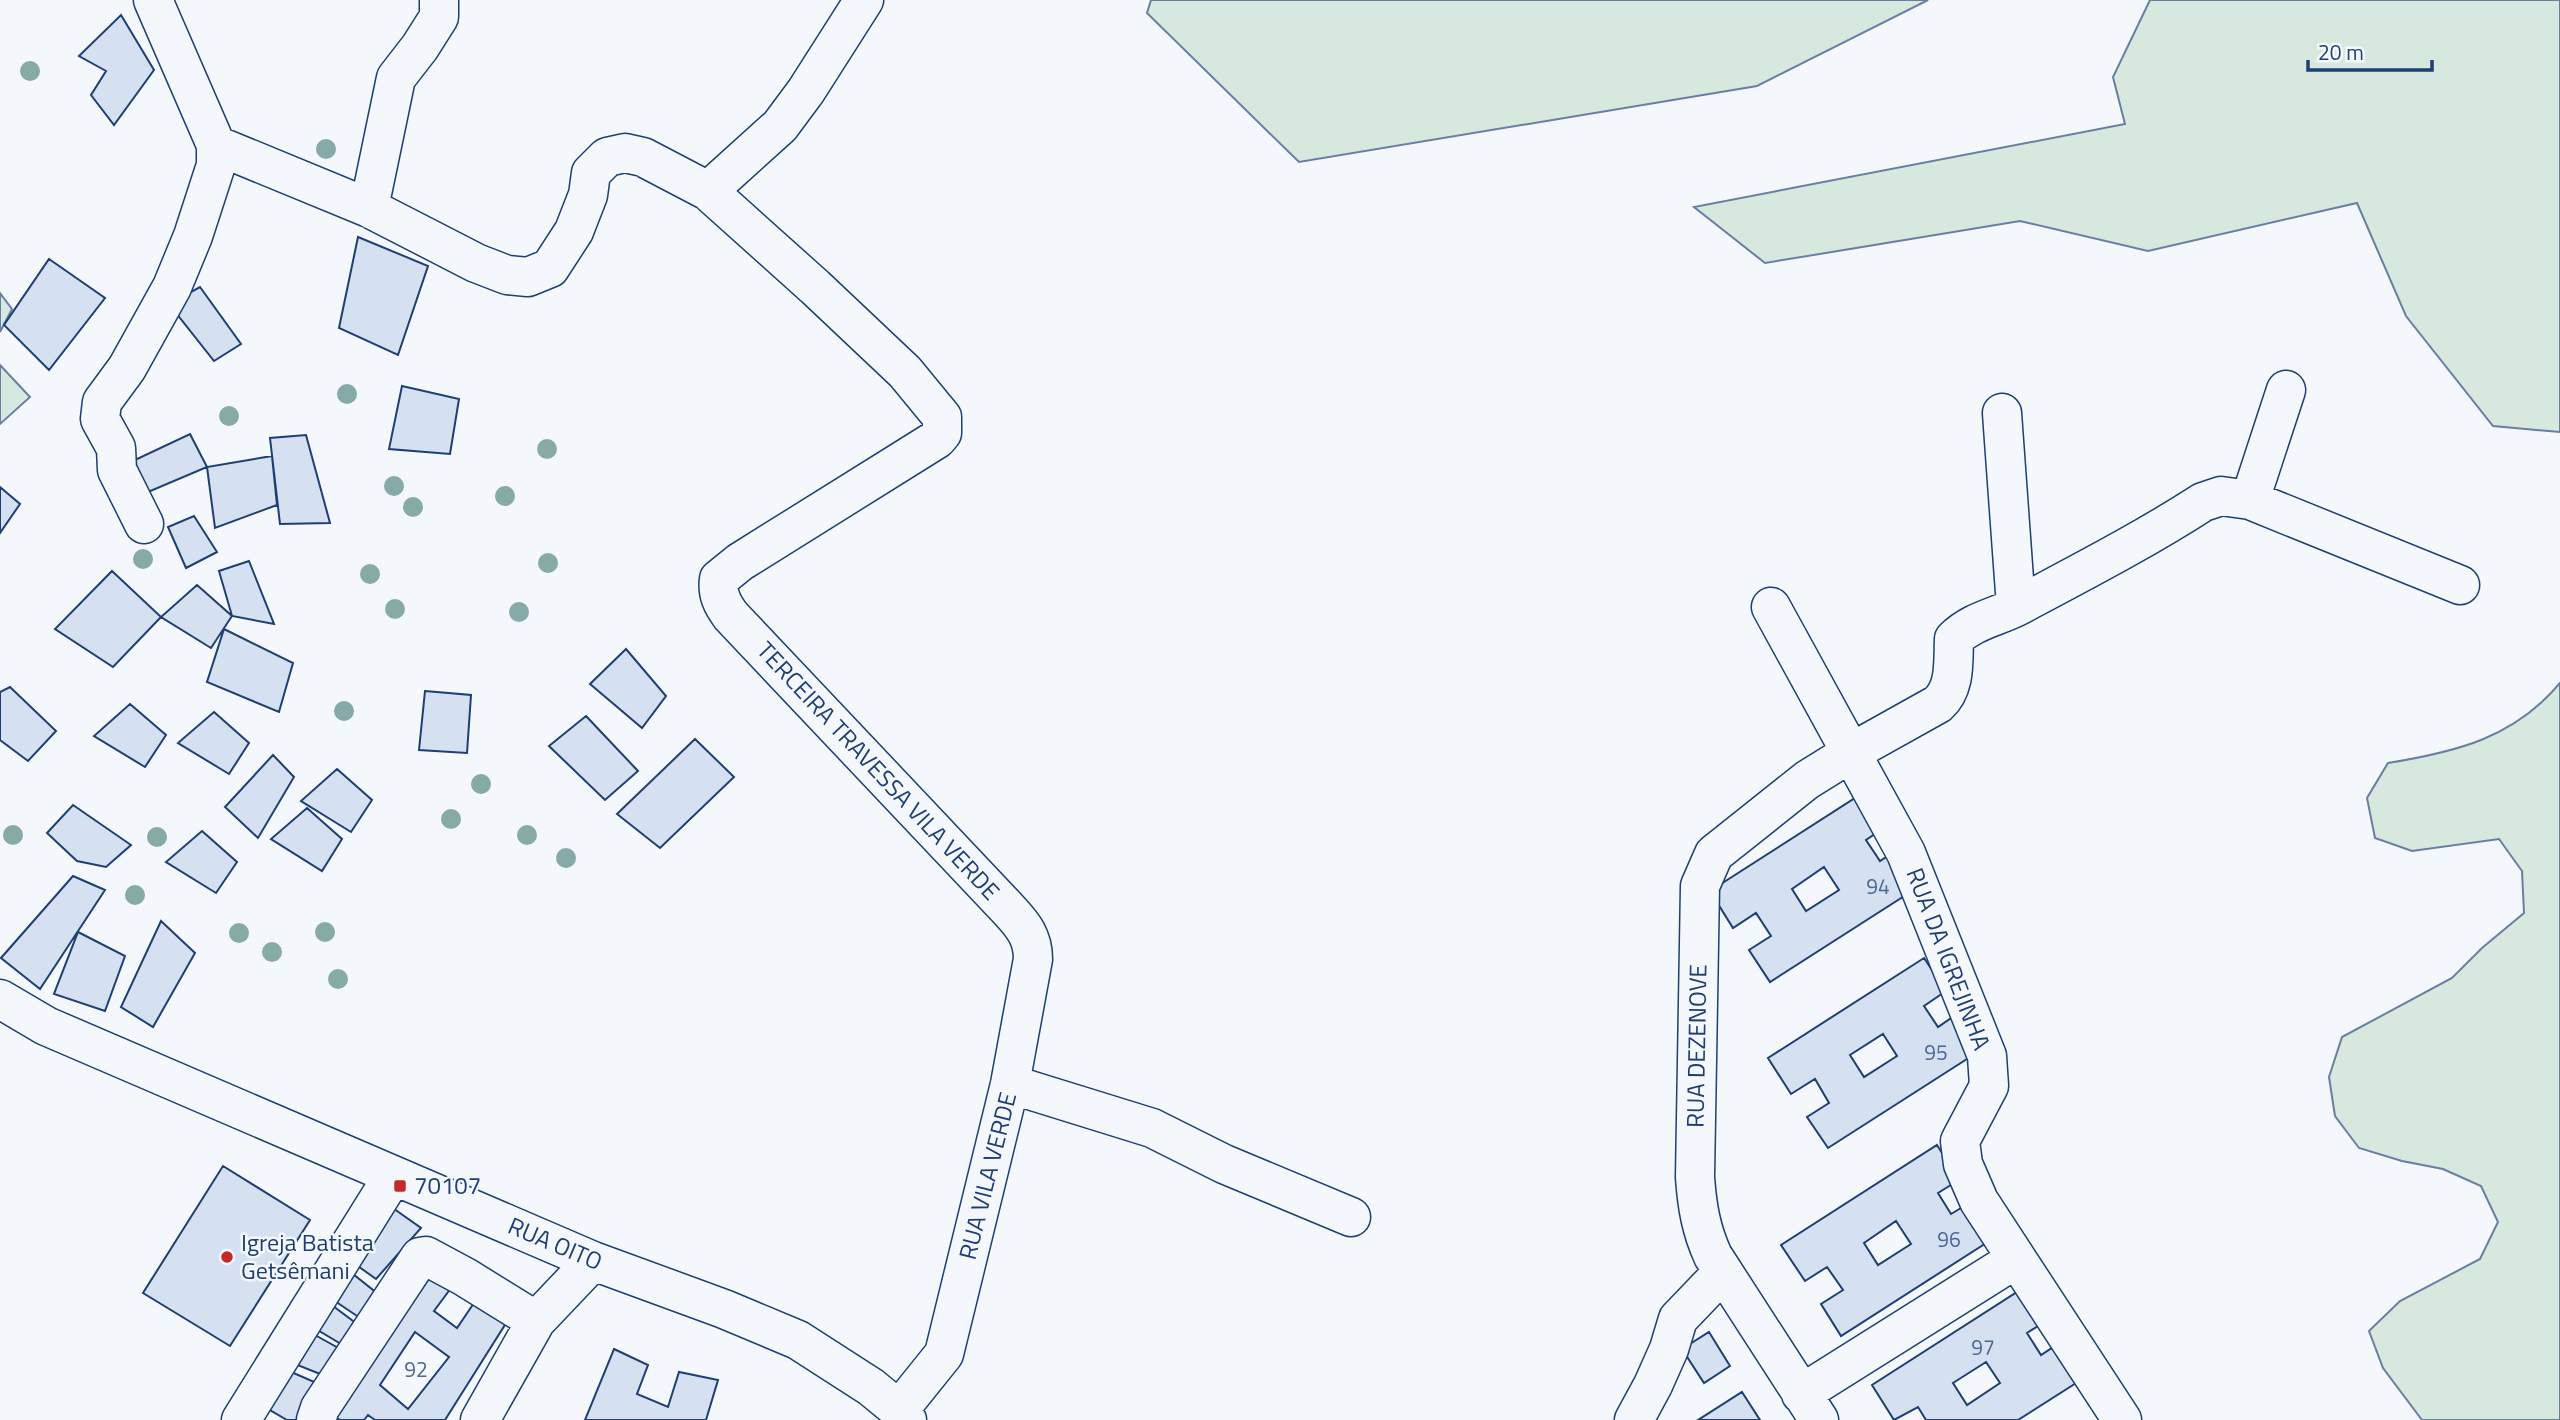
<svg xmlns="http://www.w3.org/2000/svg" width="2560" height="1420" font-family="'Titillium Web',sans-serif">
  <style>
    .green { fill: #d7e8df; stroke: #687fa3; stroke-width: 2 }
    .building { fill: #d5e0f0; stroke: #1d3f73; stroke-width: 2; fill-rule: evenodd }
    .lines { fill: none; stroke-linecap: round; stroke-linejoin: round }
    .minor-casing { stroke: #1d3f73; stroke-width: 41 }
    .minor { stroke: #f4f7fb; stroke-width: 38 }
    .tree { fill: #86aba6 }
    .poi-dot { fill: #c62828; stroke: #f4f7fb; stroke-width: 2.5 }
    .labels { text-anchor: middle; stroke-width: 5; stroke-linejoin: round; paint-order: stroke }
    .number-label { font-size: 21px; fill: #4b6792 }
    .street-label { font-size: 24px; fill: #1d3f73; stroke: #f4f7fb }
    .poi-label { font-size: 24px; fill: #1d3f73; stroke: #f4f7fb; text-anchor: start }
  </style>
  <rect width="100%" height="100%" fill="#f4f7fb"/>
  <!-- green -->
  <path class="green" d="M 1151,0 L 1928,0 L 1757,86 L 1299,162 L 1147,13 Z
    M 2150,0 L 2560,0 L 2560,432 L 2493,426 L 2406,316 L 2357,203 L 2148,251 L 2020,221 L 1765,263 L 1694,207 L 2125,124 L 2113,77 Z
    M 0,293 L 12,309 L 0,332 Z
    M 0,365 L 30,397 L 0,424 Z
    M 2560,683 L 2560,1420 L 2422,1420 L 2383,1368 L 2369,1331 L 2400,1301 L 2480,1259 L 2498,1222 L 2481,1186 L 2443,1169 L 2402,1161 L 2359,1148 L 2335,1116 L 2329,1077 L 2342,1037 L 2452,978 L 2482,948 L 2524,913 L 2522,871 L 2499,839 L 2412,851 L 2375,838 L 2367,798 L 2388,763 C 2456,752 2514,738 2560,683 Z"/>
  <!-- building -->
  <path class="building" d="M 121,15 L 154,70 L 114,125 L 91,95 L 106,71 L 79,56 Z
    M 358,237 L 428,266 L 398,355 L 339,328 Z
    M 49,259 L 105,298 L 49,370 L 4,325 Z
    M 200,287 L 241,344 L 214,361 L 169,304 Z
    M 402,386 L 459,399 L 450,454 L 389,449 Z
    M 190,434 L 207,467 L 134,498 L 120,467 Z
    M 306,435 L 330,523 L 280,524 L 270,438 Z
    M 272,456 L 277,505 L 215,528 L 207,467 Z
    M 0,487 L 20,504 L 0,533 Z
    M 194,516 L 217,552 L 186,568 L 168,527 Z
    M 249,561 L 274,624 L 232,616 L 219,571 Z
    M 112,571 L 161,617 L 113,667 L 55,629 Z
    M 197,585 L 232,616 L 211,648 L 161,617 Z
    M 224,629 L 293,663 L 279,712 L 207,682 Z
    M 626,649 L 666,696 L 642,728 L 590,684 Z
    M 10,687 L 56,731 L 28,761 L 0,740 L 0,692 Z
    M 425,691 L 471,695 L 467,753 L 419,750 Z
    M 130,704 L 166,735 L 145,767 L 94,736 Z
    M 214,712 L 249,743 L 229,774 L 178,743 Z
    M 586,716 L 638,771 L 605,800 L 549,746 Z
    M 695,739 L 734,777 L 660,848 L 617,814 Z
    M 273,755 L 294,777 L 258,838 L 225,807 Z
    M 337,769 L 372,800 L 351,832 L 301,801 Z
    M 1866,791 L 1888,825 L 1866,840 L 1880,861 L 1900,848 L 1923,884 L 1770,982 L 1749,950 L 1771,936 L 1756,913 L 1733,928 L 1710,891 ZM 1824,867 L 1839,890 L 1806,911 L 1792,889 Z
    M 73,805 L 131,845 L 106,867 L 77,861 L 47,833 Z
    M 307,808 L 342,839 L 322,871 L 271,839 Z
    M 202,831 L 237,862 L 216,893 L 166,862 Z
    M 73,876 L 105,890 L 40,989 L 1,958 Z
    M 161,921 L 195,953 L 153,1027 L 121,1007 Z
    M 78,932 L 125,956 L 105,1011 L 54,994 Z
    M 1924,958 L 1946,991 L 1924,1006 L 1938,1027 L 1957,1014 L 1981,1050 L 1828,1148 L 1807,1117 L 1829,1103 L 1815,1079 L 1791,1094 L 1768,1058 ZM 1883,1034 L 1897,1056 L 1864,1077 L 1850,1055 Z
    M 1937,1145 L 1959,1180 L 1938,1193 L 1951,1214 L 1971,1202 L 1994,1238 L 1841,1336 L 1821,1304 L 1843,1290 L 1827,1267 L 1805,1281 L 1781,1245 ZM 1896,1221 L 1911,1244 L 1878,1265 L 1864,1243 Z
    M 223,1166 L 310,1220 L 230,1346 L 143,1293 Z
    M 390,1206 L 421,1228 L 376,1279 L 348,1259 Z
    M 425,1263 L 454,1284 L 434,1311 L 457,1328 L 476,1300 L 508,1320 L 445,1420 L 375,1420 L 368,1415 L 364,1420 L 340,1420 L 328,1412 Z
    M 343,1266 L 378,1294 L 360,1318 L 323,1293 Z
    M 2028,1285 L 2049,1319 L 2027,1333 L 2041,1355 L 2061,1342 L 2084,1378 L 2018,1420 L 1926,1420 L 1918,1407 L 1894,1420 L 1872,1385 ZM 1986,1362 L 2000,1383 L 1967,1405 L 1953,1383 Z
    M 325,1300 L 357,1324 L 341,1344 L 306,1323 Z
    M 415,1332 L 449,1357 L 408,1409 L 380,1385 Z
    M 1709,1332 L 1730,1366 L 1704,1383 L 1682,1349 Z
    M 315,1335 L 342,1350 L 325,1376 L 285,1360 Z
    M 614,1349 L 648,1365 L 637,1394 L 668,1407 L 679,1372 L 718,1380 L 706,1420 L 585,1420 Z
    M 282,1368 L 319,1384 L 305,1420 L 287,1420 L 263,1406 Z
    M 1742,1392 L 1760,1420 L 1698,1420 Z"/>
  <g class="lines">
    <defs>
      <path id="minor" d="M 216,145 L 369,208 L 476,263 L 507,275 L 528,277 L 550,268 L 574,231 L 588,195 L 591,173 L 607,157 L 625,153 L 643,157 L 708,191 L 815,287 L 905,372 L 942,417 L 942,433 L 937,439 L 740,562 L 719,579 C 717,594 722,604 731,616 L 1008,909 C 1023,925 1033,937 1033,959 L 1010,1084 L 944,1354 L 899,1410
        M 708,191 L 780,126 L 806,91 L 864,0
        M 369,208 L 396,78 L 420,47 L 439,17 L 439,0
        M 2002,413 L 2016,607
        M 2250,500 L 2286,390
        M 144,524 L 117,470 L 116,448 L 100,419 L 102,402 L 127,368 L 172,287 L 193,236 L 216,165 L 216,145 L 153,0
        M 1771,607 L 1906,853 L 1987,1056 L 1989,1086 L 1960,1141 L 1963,1164 L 1979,1201 L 2122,1420
        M 0,999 L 46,1026 L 593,1261 L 724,1309 L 798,1340 L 871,1387 L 899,1410 L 907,1420
        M 1010,1084 L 1152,1128 L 1224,1164 L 1351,1217
        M 1801,1394 L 2016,1259
        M 241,1420 L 393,1176
        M 316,1420 L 320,1408 L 420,1257 L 426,1256 L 465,1277 L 536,1321
        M 480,1420 L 536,1321 L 593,1261
        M 1634,1420 L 1653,1385 L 1669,1349 L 1678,1319 L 1722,1273
        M 1819,1420 L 1713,1256 C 1701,1230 1697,1206 1695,1177 L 1700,886 L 1714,854 L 1807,780 L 1852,752 L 1938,704 C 1956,688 1953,662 1954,639 C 1973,620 1998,617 2020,605 C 2082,572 2144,540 2203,502 L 2221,496 L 2250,500 L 2460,585"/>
    </defs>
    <!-- minor casing -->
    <use href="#minor" class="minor-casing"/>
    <!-- minor -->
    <use href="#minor" class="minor"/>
  </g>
  <!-- trees -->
  <g class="tree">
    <circle cx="30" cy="71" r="10"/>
    <circle cx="326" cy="149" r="10"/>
    <circle cx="347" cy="394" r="10"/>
    <circle cx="229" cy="416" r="10"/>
    <circle cx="547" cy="449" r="10"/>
    <circle cx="394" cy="486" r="10"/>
    <circle cx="505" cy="496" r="10"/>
    <circle cx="413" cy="507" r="10"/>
    <circle cx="143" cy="559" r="10"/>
    <circle cx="548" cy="563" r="10"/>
    <circle cx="370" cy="574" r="10"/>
    <circle cx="395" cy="609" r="10"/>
    <circle cx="519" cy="612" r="10"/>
    <circle cx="344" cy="711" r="10"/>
    <circle cx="481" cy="784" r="10"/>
    <circle cx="451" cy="819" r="10"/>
    <circle cx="13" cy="835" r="10"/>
    <circle cx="527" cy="835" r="10"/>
    <circle cx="157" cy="837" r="10"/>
    <circle cx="566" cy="858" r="10"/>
    <circle cx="135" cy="895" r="10"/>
    <circle cx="325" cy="932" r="10"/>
    <circle cx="239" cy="933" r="10"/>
    <circle cx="272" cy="952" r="10"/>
    <circle cx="338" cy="979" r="10"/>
  </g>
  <!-- markers -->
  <g class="poi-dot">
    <rect x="393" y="1179" width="14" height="14" rx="3.5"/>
    <circle cx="227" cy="1257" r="7"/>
  </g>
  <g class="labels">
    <!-- number labels -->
    <g class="number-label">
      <text x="1878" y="894">94</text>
      <text x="1936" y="1060">95</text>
      <text x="1949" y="1247">96</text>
      <text x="1983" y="1355">97</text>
      <text x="416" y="1377">92</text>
    </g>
    <!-- street labels -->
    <g class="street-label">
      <text transform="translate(878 771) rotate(47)" y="8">TERCEIRA TRAVESSA VILA VERDE</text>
      <text transform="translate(1948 959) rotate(69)" y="8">RUA DA IGREJINHA</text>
      <text transform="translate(1697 1046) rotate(-89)" y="8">RUA DEZENOVE</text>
      <text transform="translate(988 1176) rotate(-76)" y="8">RUA VILA VERDE</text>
      <text transform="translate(555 1244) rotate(23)" y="8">RUA OITO</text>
    </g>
    <!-- poi labels -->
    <g class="poi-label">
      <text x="414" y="1194">70107</text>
      <text x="241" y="1251">Igreja Batista<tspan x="241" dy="28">Getsêmani</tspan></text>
    </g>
  </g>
  <!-- scale -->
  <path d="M2308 60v10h124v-10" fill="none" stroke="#1d3f73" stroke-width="3.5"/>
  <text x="2318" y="60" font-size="21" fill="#1d3f73" stroke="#f4f7fb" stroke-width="5" paint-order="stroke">20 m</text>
</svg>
